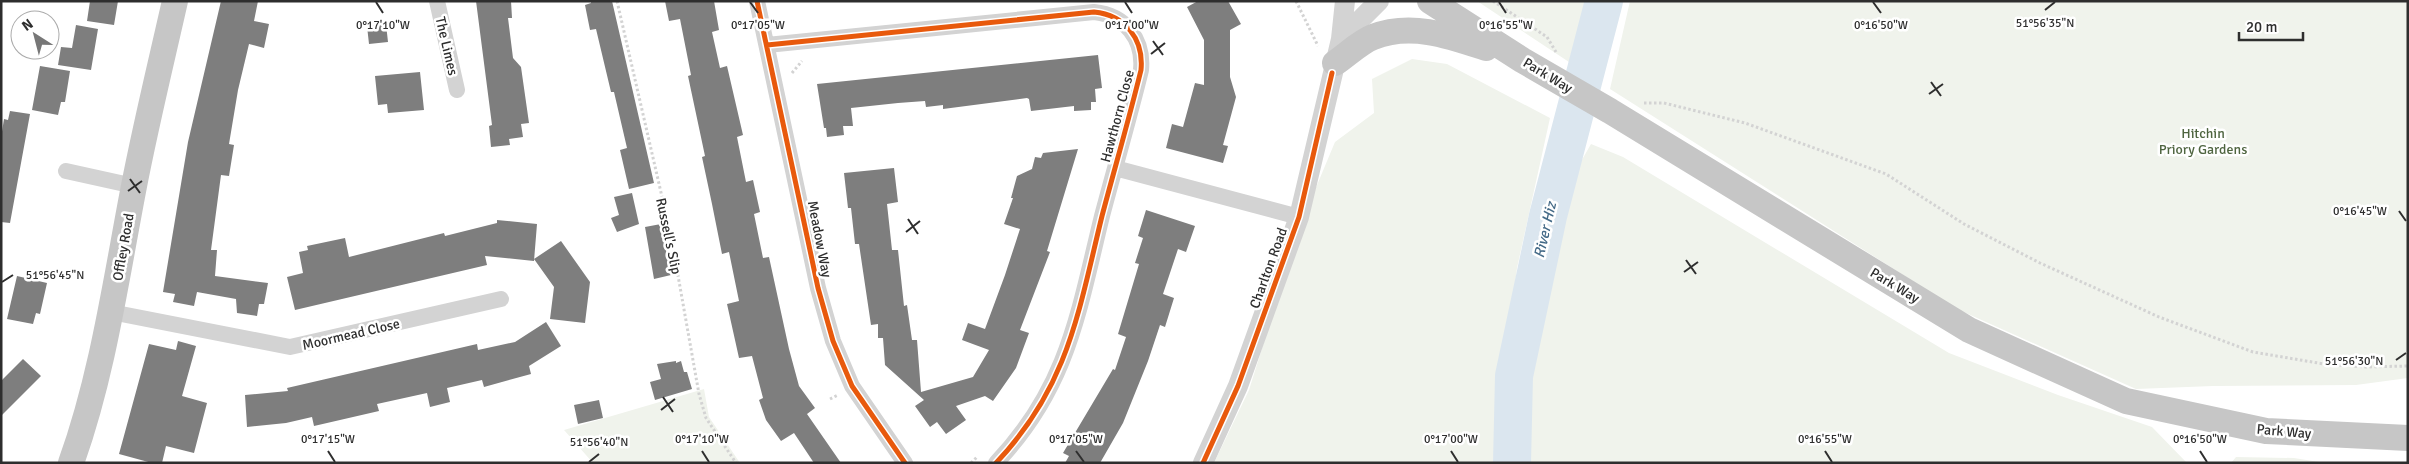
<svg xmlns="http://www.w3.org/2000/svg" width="2409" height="464" font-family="Signika,sans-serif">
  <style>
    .green { fill: #f0f3ec }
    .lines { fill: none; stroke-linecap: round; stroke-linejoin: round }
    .river { stroke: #dbe6ef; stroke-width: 38 }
    .building { fill: #7e7e7e }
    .path { stroke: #d3d3d3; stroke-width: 3; stroke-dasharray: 2.5 2.5; stroke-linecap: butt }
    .minor { stroke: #d3d3d3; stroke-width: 16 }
    .tertiary { stroke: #d3d3d3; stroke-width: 20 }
    .primary { stroke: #c6c6c6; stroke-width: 26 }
    .cycleway-casing { stroke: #fff; stroke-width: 8 }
    .cycleway { stroke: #e8590c; stroke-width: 5 }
    .ticks { fill: none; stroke: #2e2e2e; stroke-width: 2 }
    .labels { text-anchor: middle; stroke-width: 5; stroke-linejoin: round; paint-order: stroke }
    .street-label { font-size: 14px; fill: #2e2e2e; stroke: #fff }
    .park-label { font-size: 14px; fill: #4f6540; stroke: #fff }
    .water-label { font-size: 15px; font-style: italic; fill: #446a87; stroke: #fff }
    .ticks-label { font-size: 12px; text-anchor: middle; fill: #2e2e2e; stroke: #fff; stroke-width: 5; stroke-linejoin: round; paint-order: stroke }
  </style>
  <rect width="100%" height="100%" fill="#fff"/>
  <!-- green -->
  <path class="green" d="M 1477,1 L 1588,1 L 1572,64 Z
    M 1630,1 L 2408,1 L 2408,378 L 2356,385 L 2213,386 L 2136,389 L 1957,309 L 1610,89 Z
    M 1412,59 L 1447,64 L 1550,118 L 1517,268 L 1493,463 L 1214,463 L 1249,390 L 1302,221 L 1335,142 L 1374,113 L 1372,79 Z
    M 1591,144 L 1623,157 L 1949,353 L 2058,395 L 2152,427 L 2187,463 L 1514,463 L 1524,374 L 1575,172 Z
    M 704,389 L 709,417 L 740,463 L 593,463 L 564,430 Z
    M 2236,457 L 2294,458 L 2325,463 L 2231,463 Z"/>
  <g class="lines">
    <!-- river -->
    <path class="river" d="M 1512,463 L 1514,376 L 1548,216 L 1604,1"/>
  </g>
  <!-- building -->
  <path class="building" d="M 90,1 L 118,1 L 114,25 L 87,21 Z
    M 221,1 L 258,1 L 254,21 L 269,24 L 264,48 L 249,44 L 238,90 L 229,144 L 234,145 L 229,176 L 221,175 L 211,250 L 217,250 L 215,276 L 268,283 L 264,304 L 259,304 L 257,316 L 237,313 L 236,299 L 197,292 L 194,306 L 173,302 L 175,294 L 163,292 L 188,142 Z
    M 476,1 L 511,1 L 512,18 L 508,18 L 513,58 L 521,67 L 529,123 L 521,124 L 523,137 L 509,139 L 510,145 L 491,147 L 489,126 L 492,125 Z
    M 591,1 L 612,1 L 654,183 L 629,189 L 620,150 L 627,148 L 614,92 L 611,92 L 596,29 L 590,30 L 585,5 L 591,3 Z
    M 665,1 L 714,1 L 719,30 L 712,32 L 720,68 L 727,66 L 743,135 L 737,137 L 746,182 L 753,180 L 760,212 L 754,214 L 763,258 L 769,257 L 789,349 L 799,386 L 815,408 L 807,414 L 841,463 L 814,463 L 794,433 L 781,441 L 766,420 L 759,400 L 763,398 L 752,356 L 739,358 L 727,304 L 739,301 L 729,252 L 722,254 L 712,204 L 702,157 L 705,156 L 688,76 L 691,75 L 680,19 L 669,21 Z
    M 1198,1 L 1228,1 L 1241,24 L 1230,30 L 1230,77 L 1236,97 L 1223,145 L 1228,146 L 1223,163 L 1166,148 L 1172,124 L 1183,127 L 1195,83 L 1204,85 L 1204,40 L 1187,7 Z
    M 386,24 L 388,42 L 369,44 L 367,26 Z
    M 76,25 L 98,29 L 91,70 L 58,65 L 61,47 L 72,48 Z
    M 1098,55 L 1102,88 L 1095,89 L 1096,102 L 1091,102 L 1091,110 L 1074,111 L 1074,106 L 1031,111 L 1029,99 L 1027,98 L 943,109 L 943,105 L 926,107 L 925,101 L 898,103 L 851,108 L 853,126 L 843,126 L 844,135 L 827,137 L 826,128 L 824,128 L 817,84 Z
    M 40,66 L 70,71 L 65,102 L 61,102 L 58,115 L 32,110 Z
    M 420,72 L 424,110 L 388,113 L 387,104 L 378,105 L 375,76 Z
    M 10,111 L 30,114 L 10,223 L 1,222 L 1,138 L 4,119 L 8,120 Z
    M 1078,149 L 1047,251 L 1050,252 L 1020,330 L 1029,333 L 1016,368 L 993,401 L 985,396 L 956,406 L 966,420 L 946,434 L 937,422 L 930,427 L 915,406 L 924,400 L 885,365 L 883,338 L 878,338 L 878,324 L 871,325 L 859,244 L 855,244 L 851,208 L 848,208 L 844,173 L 894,168 L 898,202 L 887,204 L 892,250 L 898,250 L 904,306 L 907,305 L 912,340 L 917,340 L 921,392 L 973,377 L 989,350 L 962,340 L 968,323 L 985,329 L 1005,275 L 1020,229 L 1004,224 L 1013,198 L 1011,198 L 1017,176 L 1032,169 L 1035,157 L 1041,158 L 1043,153 Z
    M 632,193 L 639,224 L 617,232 L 611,218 L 619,215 L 614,197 Z
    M 1146,210 L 1195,226 L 1186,252 L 1178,249 L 1163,294 L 1174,298 L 1165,327 L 1160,325 L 1148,361 L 1123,423 L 1100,463 L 1065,463 L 1069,456 L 1063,453 L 1113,369 L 1115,370 L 1126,337 L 1118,334 L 1139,264 L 1135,263 L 1143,238 L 1138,236 Z
    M 497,220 L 537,224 L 534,261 L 485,256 L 487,265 L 295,310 L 287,277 L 303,273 L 299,252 L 308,250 L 307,246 L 345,238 L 349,257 L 444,233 L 445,236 L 497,223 Z
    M 661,224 L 671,275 L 654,279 L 645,227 Z
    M 561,241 L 590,282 L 585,323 L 550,319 L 554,287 L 534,259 Z
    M 17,276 L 47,283 L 40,314 L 36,313 L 33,324 L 7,319 Z
    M 546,322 L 561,346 L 529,366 L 531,374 L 484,387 L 482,380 L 447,388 L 450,402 L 430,407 L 427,393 L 377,404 L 379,411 L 314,426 L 312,417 L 286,423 L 247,427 L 245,395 L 288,391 L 287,388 L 477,344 L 478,350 L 515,342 Z
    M 178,341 L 196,346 L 182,396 L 207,403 L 194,453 L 166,446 L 162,463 L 152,463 L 119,454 L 149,344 L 176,350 Z
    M 23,359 L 41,376 L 1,416 L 1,381 Z
    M 676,361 L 676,363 L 681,361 L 684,372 L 687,372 L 692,389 L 655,400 L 650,382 L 661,379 L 657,364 Z
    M 599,400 L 603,418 L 578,424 L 574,405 Z"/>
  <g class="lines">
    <!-- path -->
    <path class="path" d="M 617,1 L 671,236 L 699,394 L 706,418 L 736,463
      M 1296,1 L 1318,46
      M 1493,1 L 1547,37 L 1556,52
      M 792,73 L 802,61
      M 1644,103 L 1664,103 L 1745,123 L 1886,174 L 1964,224 L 2040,263 L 2159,317 L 2253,352 L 2324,364 L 2365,367 L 2408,366
      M 830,399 L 838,395
      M 971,463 L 978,456"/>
    <!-- minor -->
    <path class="minor" d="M 437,1 L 457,90
      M 757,1 L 818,288 L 833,341 L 852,386 L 905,463
      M 767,45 L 1094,12 C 1125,15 1144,39 1141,70 C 1129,119 1115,167 1102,216 C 1078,314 1068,387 996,463
      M 1115,168 L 1299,217
      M 66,171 L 134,186
      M 111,312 L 290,347 L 501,299"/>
    <!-- tertiary -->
    <path class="tertiary" d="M 1341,39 L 1379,1
      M 1203,463 L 1238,386 L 1299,217 L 1341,39 L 1345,1"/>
    <!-- primary -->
    <path class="primary" d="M 1430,1 L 1522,60 L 1610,111 L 1969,330 L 2126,401 L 2266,431 L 2408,438
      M 1335,63 C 1347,55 1360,42 1373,37 C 1411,22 1450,36 1486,48
      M 71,463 C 103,374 116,279 134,186 C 146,124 161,63 175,1"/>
    <defs>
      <path id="cycleway" d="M 757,1 L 818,288 L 833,341 L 852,386 L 905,463
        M 767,45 L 1094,12 C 1125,15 1144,39 1141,70 C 1129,119 1115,167 1102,216 C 1078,314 1068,387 996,463
        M 1203,463 L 1238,386 L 1299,217 L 1332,73"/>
    </defs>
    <!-- cycleway casing -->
    <use href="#cycleway" class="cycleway-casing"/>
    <!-- cycleway -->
    <use href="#cycleway" class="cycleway"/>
  </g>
  <!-- ticks -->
  <path class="ticks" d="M 376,2 L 383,13M 750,2 L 758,13M 1125,2 L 1132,13M 1499,2 L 1506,13M 1873,2 L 1881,13M 2045,10 L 2055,2M 1153,41 L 1163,55M 1151,54 L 1165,43M 1931,82 L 1941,96M 1929,94 L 1943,84M 130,179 L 140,193M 128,191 L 142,181M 2399,211 L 2406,221M 908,219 L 918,234M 906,232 L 920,221M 1686,260 L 1696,274M 1684,272 L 1698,262M 2,282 L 13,275M 2396,360 L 2406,353M 663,397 L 673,412M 661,410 L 675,399M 328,451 L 335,462M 702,451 L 709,462M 1076,451 L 1084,462M 1451,451 L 1458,462M 1825,451 L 1832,462M 2200,451 L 2207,462M 589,462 L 599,454"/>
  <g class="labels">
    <!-- street labels -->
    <g class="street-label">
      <text transform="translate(447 46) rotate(77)" y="5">The Limes</text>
      <text transform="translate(1548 75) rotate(31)" y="5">Park Way</text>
      <text transform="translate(1117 116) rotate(-75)" y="5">Hawthorn Close</text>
      <text transform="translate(669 236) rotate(78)" y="5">Russell's Slip</text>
      <text transform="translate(820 239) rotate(79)" y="5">Meadow Way</text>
      <text transform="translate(123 247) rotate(-80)" y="5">Offley Road</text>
      <text transform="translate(1268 268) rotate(-70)" y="5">Charlton Road</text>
      <text transform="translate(1895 285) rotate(31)" y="5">Park Way</text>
      <text transform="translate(351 334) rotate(-13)" y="5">Moormead Close</text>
      <text transform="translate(2284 431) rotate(5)" y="5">Park Way</text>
    </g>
    <!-- park labels -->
    <g class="park-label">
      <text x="2203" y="138">Hitchin<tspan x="2203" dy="16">Priory Gardens</tspan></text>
    </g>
    <!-- water labels -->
    <g class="water-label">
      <text transform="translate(1545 230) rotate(-77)" y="5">River Hiz</text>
    </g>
  </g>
  <g class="ticks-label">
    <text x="2045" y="27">51°56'35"N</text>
    <text x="383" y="29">0°17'10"W</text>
    <text x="758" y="29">0°17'05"W</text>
    <text x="1132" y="29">0°17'00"W</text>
    <text x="1506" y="29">0°16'55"W</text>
    <text x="1881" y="29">0°16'50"W</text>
    <text x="2360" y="215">0°16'45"W</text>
    <text x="55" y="279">51°56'45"N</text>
    <text x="2354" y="365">51°56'30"N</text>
    <text x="328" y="443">0°17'15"W</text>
    <text x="702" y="443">0°17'10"W</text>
    <text x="1076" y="443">0°17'05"W</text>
    <text x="1451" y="443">0°17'00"W</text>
    <text x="1825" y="443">0°16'55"W</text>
    <text x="2200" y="443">0°16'50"W</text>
    <text x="599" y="446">51°56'40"N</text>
  </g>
  <!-- border -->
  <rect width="2409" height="464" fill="none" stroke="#2e2e2e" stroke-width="5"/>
  <!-- north arrow -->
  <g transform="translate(35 35) rotate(324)"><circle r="24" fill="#ffffff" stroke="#ababab"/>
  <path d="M0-4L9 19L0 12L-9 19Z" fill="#777777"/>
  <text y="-8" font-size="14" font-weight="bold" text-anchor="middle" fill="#2e2e2e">N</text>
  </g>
  <!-- scale -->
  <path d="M2239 32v8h64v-8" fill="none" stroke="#2e2e2e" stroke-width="2.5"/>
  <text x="2246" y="32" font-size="15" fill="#2e2e2e" stroke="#ffffff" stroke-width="4" paint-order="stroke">20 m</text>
</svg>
